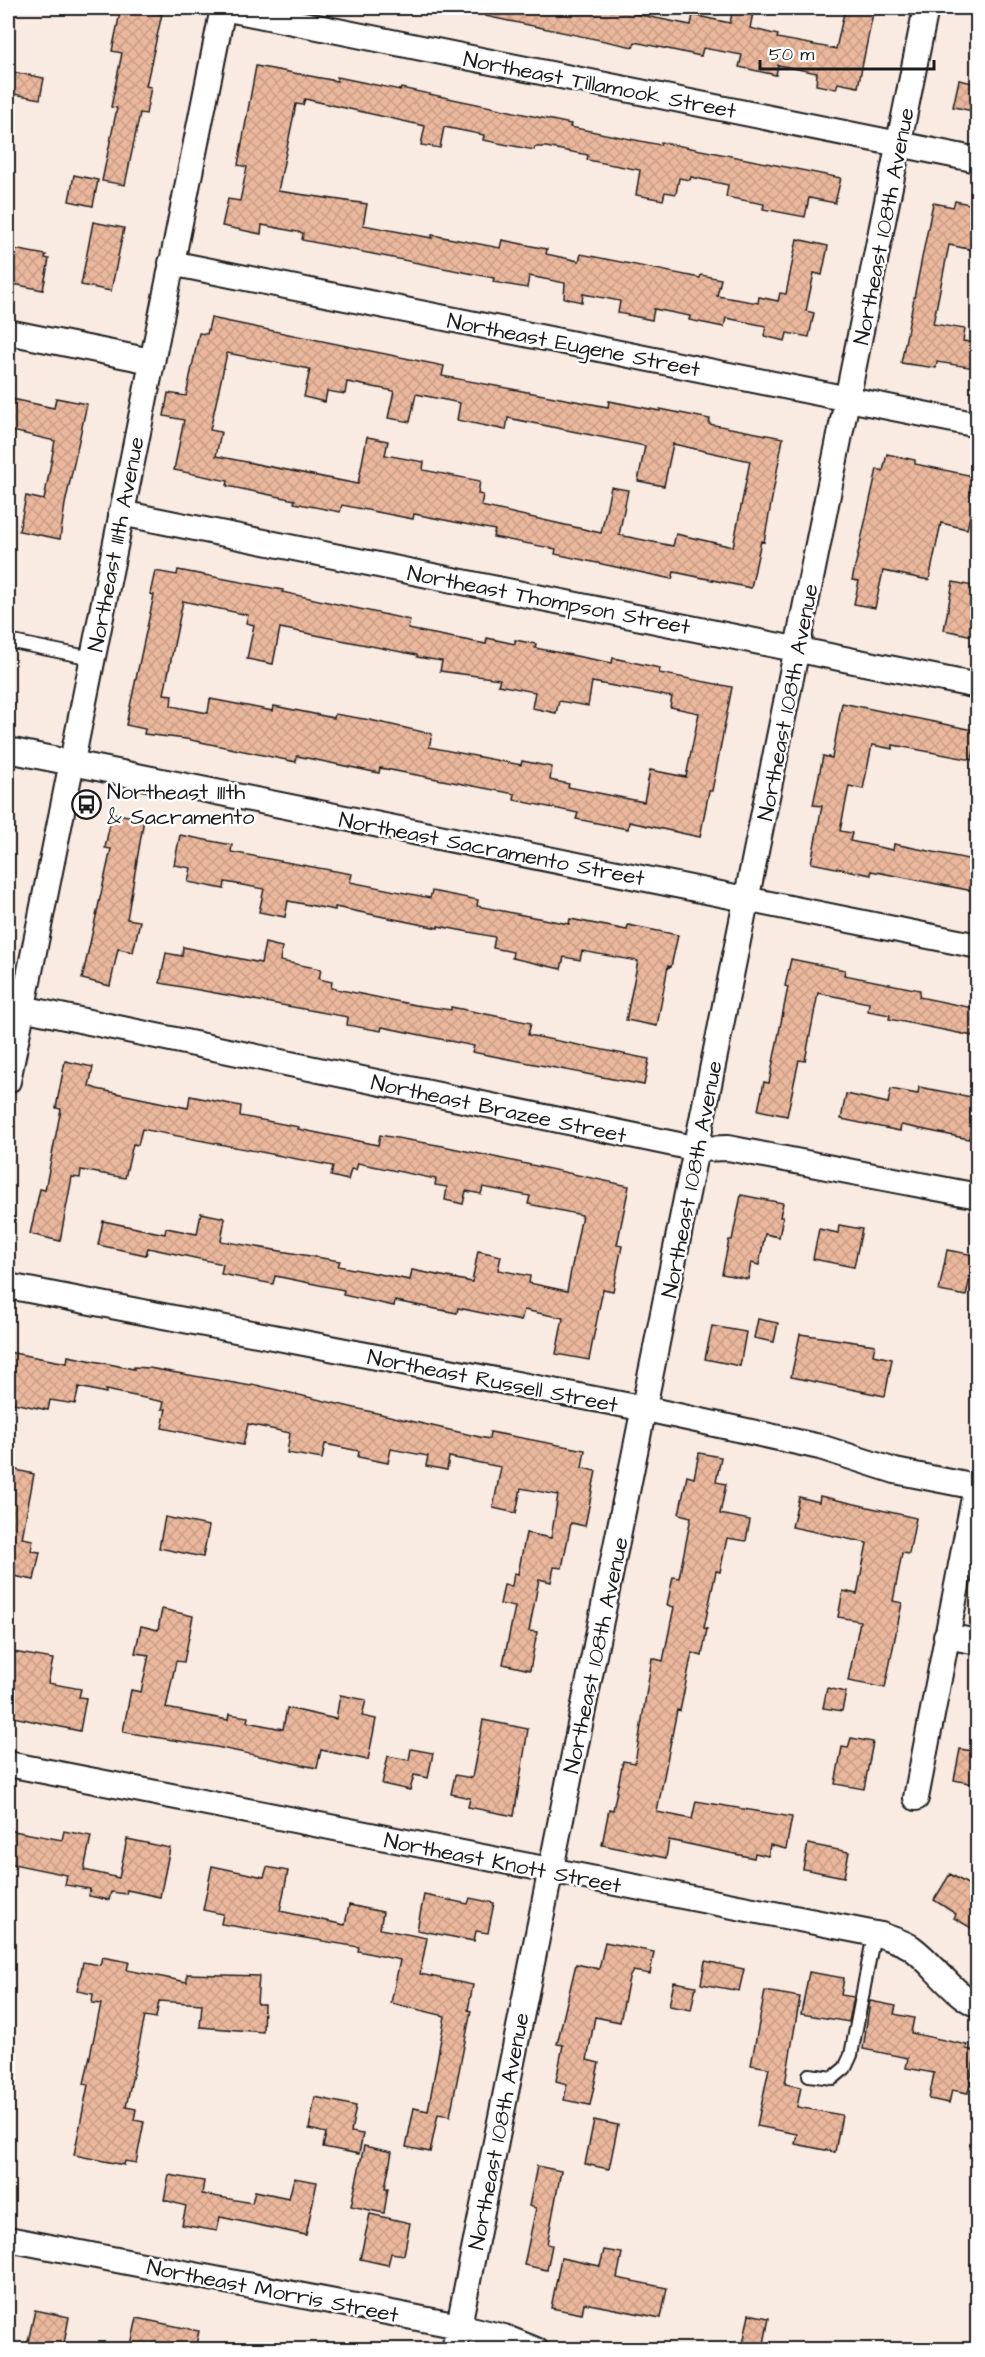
<svg xmlns="http://www.w3.org/2000/svg" width="985" height="2357" font-family="'Architects Daughter',sans-serif">
  <style>
    .building { fill: url(#building-cross-hatch); stroke: #1c1c1c; stroke-width: 1.5; fill-rule: evenodd }
    .lines { fill: none; stroke-linecap: round; stroke-linejoin: round }
    .lane-casing { stroke: #1c1c1c; stroke-width: 16 }
    .street-casing { stroke: #1c1c1c; stroke-width: 28 }
    .lane { stroke: #fff; stroke-width: 12 }
    .street { stroke: #fff; stroke-width: 24 }
    .labels { text-anchor: middle; stroke-width: 5; stroke-linejoin: round; paint-order: stroke }
    .street-label { font-size: 22px; fill: #1c1c1c; stroke: #fff }
    .poi-label { font-size: 22px; fill: #1c1c1c; stroke: #fff; text-anchor: start }
  </style>
  <defs>
    <pattern id="building-cross-hatch" width="8" height="8" patternUnits="userSpaceOnUse" patternTransform="scale(1.5)"><rect width="8" height="8" fill="#ebb89d"/><path d="M0 0l8 8M0 8l8-8" fill="none" stroke="#c99e87"/></pattern>
  </defs>
  <rect width="100%" height="100%" fill="#f9eae2"/>
  <filter id="ink" filterUnits="userSpaceOnUse"><feTurbulence type="fractalNoise" baseFrequency=".0167" numOctaves="2"/><feDisplacementMap in="SourceGraphic" scale="12" xChannelSelector="R" yChannelSelector="G"/><feConvolveMatrix kernelMatrix="1 2 1 2 8 2 1 2 1" color-interpolation-filters="sRGB"/></filter>
  <g filter="url(#ink)">
    <!-- building -->
    <path class="building" d="M 121,8 L 162,14 L 146,86 L 151,87 L 146,114 L 140,113 L 125,185 L 102,181 L 117,108 L 111,107 L 122,53 L 112,51 Z
      M 486,8 L 637,8 L 635,14 L 691,25 L 693,15 L 730,23 L 733,8 L 754,8 L 750,28 L 778,35 L 777,38 L 836,49 L 845,8 L 874,8 L 858,87 L 838,83 L 836,89 L 816,85 L 817,73 L 778,65 L 776,75 L 739,67 L 742,55 L 703,48 L 701,56 L 635,42 L 633,47 L 485,16 Z
      M 256,66 L 337,81 L 337,77 L 400,90 L 401,88 L 571,124 L 570,127 L 660,145 L 661,142 L 841,178 L 835,203 L 809,198 L 805,217 L 763,209 L 764,204 L 726,197 L 728,185 L 691,177 L 690,180 L 679,178 L 676,194 L 665,192 L 663,200 L 636,195 L 640,170 L 587,160 L 588,155 L 546,147 L 535,147 L 534,150 L 483,140 L 484,135 L 444,127 L 440,148 L 421,145 L 425,126 L 305,99 L 303,105 L 296,104 L 278,191 L 367,204 L 363,225 L 432,238 L 432,235 L 500,248 L 502,240 L 547,249 L 546,254 L 579,261 L 581,254 L 700,278 L 701,275 L 721,279 L 717,296 L 758,303 L 759,297 L 778,301 L 780,293 L 786,294 L 797,239 L 828,246 L 822,275 L 814,273 L 806,311 L 814,313 L 809,337 L 787,333 L 785,341 L 764,336 L 766,326 L 726,318 L 724,327 L 689,320 L 690,316 L 654,309 L 652,320 L 618,313 L 620,301 L 583,294 L 582,302 L 564,298 L 565,283 L 529,276 L 527,288 L 493,282 L 494,278 L 302,240 L 303,233 L 262,225 L 261,234 L 222,226 L 228,199 L 240,201 L 247,167 L 238,165 Z
      M 8,71 L 44,78 L 40,99 L 8,93 Z
      M 959,80 L 978,84 L 978,112 L 953,107 Z
      M 74,175 L 98,180 L 93,206 L 69,201 Z
      M 955,201 L 974,205 L 972,216 L 978,217 L 978,251 L 949,245 L 933,324 L 965,329 L 963,341 L 978,343 L 975,368 L 937,362 L 936,368 L 901,363 L 933,203 L 953,207 Z
      M 93,222 L 124,228 L 111,291 L 81,285 Z
      M 8,248 L 46,255 L 45,258 L 49,259 L 43,290 L 8,283 Z
      M 211,318 L 444,366 L 442,376 L 608,407 L 609,401 L 660,411 L 660,409 L 710,419 L 709,424 L 783,438 L 764,542 L 761,541 L 751,588 L 674,572 L 672,579 L 555,554 L 556,549 L 493,537 L 495,530 L 414,514 L 413,519 L 342,505 L 340,512 L 294,503 L 295,500 L 227,486 L 228,481 L 174,470 L 184,420 L 164,416 L 168,393 L 186,396 L 199,333 L 207,334 ZM 227,353 L 310,369 L 304,397 L 325,402 L 327,391 L 345,394 L 347,382 L 394,391 L 388,418 L 410,422 L 416,394 L 460,403 L 457,420 L 506,430 L 508,418 L 645,446 L 638,481 L 664,486 L 673,444 L 750,461 L 733,547 L 676,534 L 673,546 L 619,535 L 628,490 L 611,487 L 601,533 L 481,506 L 483,495 L 478,494 L 480,481 L 423,470 L 424,462 L 385,455 L 388,441 L 367,437 L 358,484 L 216,456 L 221,432 L 210,430 Z
      M 8,398 L 54,408 L 56,398 L 87,404 L 65,504 L 60,539 L 19,531 L 26,496 L 44,500 L 55,441 L 8,430 Z
      M 887,454 L 915,460 L 915,464 L 978,477 L 978,484 L 967,529 L 941,523 L 929,580 L 883,571 L 875,608 L 854,604 L 859,581 L 852,580 L 877,469 L 883,471 Z
      M 178,570 L 283,590 L 282,592 L 410,620 L 408,629 L 486,644 L 487,638 L 515,644 L 515,640 L 536,644 L 535,648 L 612,663 L 613,658 L 660,668 L 659,673 L 732,687 L 712,791 L 709,791 L 700,837 L 629,822 L 628,829 L 576,819 L 578,813 L 514,800 L 515,794 L 437,779 L 380,768 L 379,773 L 297,756 L 296,762 L 186,739 L 144,734 L 145,729 L 126,725 L 154,595 L 150,594 L 155,571 L 177,575 ZM 183,601 L 248,615 L 246,623 L 254,625 L 247,659 L 273,664 L 280,628 L 417,655 L 417,657 L 442,661 L 440,671 L 500,679 L 498,685 L 535,692 L 532,708 L 556,713 L 559,701 L 588,706 L 592,682 L 672,697 L 670,707 L 699,713 L 686,777 L 650,770 L 644,802 L 568,787 L 569,784 L 550,780 L 552,767 L 522,761 L 521,765 L 429,747 L 432,734 L 370,720 L 335,714 L 334,718 L 274,706 L 273,711 L 210,699 L 208,713 L 171,706 L 172,695 L 164,694 Z
      M 953,582 L 978,587 L 978,637 L 944,630 Z
      M 842,703 L 978,731 L 972,760 L 893,745 L 893,749 L 872,745 L 863,789 L 849,786 L 840,831 L 852,833 L 850,841 L 893,850 L 894,844 L 978,861 L 978,892 L 871,871 L 871,875 L 811,863 L 822,806 L 813,805 L 823,756 L 832,758 Z
      M 112,813 L 144,819 L 127,919 L 140,921 L 133,952 L 118,949 L 110,986 L 82,979 L 111,849 L 105,848 Z
      M 180,835 L 232,845 L 231,852 L 352,874 L 350,882 L 430,898 L 432,891 L 478,900 L 477,906 L 569,924 L 570,919 L 627,930 L 628,925 L 678,935 L 671,967 L 668,966 L 657,1026 L 626,1020 L 638,961 L 582,951 L 580,960 L 564,957 L 561,969 L 512,958 L 513,952 L 493,948 L 495,937 L 438,926 L 438,928 L 335,907 L 335,910 L 288,901 L 285,917 L 259,912 L 264,889 L 225,882 L 224,889 L 188,882 L 191,868 L 174,865 Z
      M 265,943 L 282,947 L 280,961 L 321,969 L 319,979 L 332,982 L 331,988 L 415,1005 L 451,1010 L 451,1007 L 531,1023 L 528,1035 L 649,1059 L 644,1085 L 472,1052 L 474,1046 L 382,1027 L 381,1031 L 347,1025 L 348,1017 L 160,983 L 166,953 L 182,956 L 183,947 L 261,963 Z
      M 791,959 L 845,970 L 844,975 L 920,990 L 919,997 L 978,1009 L 978,1037 L 889,1019 L 890,1015 L 868,1011 L 869,1003 L 818,993 L 805,1061 L 799,1060 L 787,1116 L 758,1110 L 764,1082 L 769,1083 L 788,987 L 785,986 Z
      M 65,1061 L 93,1067 L 89,1086 L 97,1089 L 188,1108 L 190,1096 L 241,1106 L 240,1116 L 299,1127 L 298,1129 L 378,1145 L 380,1135 L 443,1146 L 629,1186 L 617,1245 L 622,1246 L 613,1291 L 603,1289 L 589,1360 L 556,1354 L 563,1318 L 524,1310 L 521,1321 L 458,1308 L 457,1313 L 395,1301 L 394,1306 L 343,1295 L 344,1290 L 275,1276 L 273,1284 L 221,1274 L 223,1264 L 148,1248 L 146,1255 L 98,1245 L 103,1221 L 165,1234 L 166,1228 L 197,1234 L 201,1213 L 225,1218 L 221,1241 L 340,1261 L 338,1266 L 410,1280 L 412,1270 L 472,1282 L 478,1251 L 501,1256 L 498,1270 L 530,1276 L 529,1283 L 567,1291 L 582,1215 L 528,1204 L 530,1196 L 483,1187 L 481,1194 L 466,1191 L 463,1204 L 445,1200 L 447,1187 L 435,1185 L 436,1179 L 358,1163 L 356,1170 L 351,1169 L 348,1180 L 331,1176 L 333,1166 L 142,1129 L 138,1145 L 133,1144 L 125,1178 L 81,1170 L 80,1178 L 72,1177 L 60,1241 L 30,1234 L 40,1189 L 45,1190 L 61,1109 L 56,1108 Z
      M 919,1087 L 977,1098 L 969,1139 L 901,1125 L 900,1131 L 841,1119 L 846,1094 L 888,1103 L 891,1089 L 918,1094 Z
      M 741,1195 L 783,1203 L 780,1217 L 783,1217 L 779,1237 L 765,1234 L 759,1265 L 751,1263 L 748,1279 L 722,1274 L 729,1240 L 732,1240 Z
      M 839,1225 L 862,1229 L 854,1267 L 813,1259 L 819,1229 L 838,1233 Z
      M 947,1250 L 975,1255 L 966,1296 L 939,1291 Z
      M 758,1319 L 778,1323 L 774,1342 L 754,1338 Z
      M 712,1326 L 746,1332 L 740,1366 L 705,1359 Z
      M 800,1334 L 875,1345 L 873,1355 L 892,1359 L 885,1396 L 791,1377 Z
      M 8,1352 L 67,1363 L 68,1356 L 134,1369 L 134,1367 L 149,1368 L 251,1386 L 252,1384 L 471,1435 L 489,1439 L 490,1432 L 585,1450 L 582,1468 L 596,1471 L 585,1526 L 571,1523 L 562,1568 L 554,1567 L 551,1582 L 539,1579 L 529,1631 L 537,1632 L 530,1670 L 503,1664 L 515,1607 L 500,1604 L 504,1585 L 512,1586 L 514,1573 L 518,1574 L 526,1533 L 551,1538 L 558,1495 L 521,1488 L 516,1513 L 493,1508 L 501,1467 L 449,1457 L 447,1470 L 426,1466 L 428,1456 L 391,1449 L 388,1463 L 358,1457 L 359,1451 L 325,1444 L 322,1459 L 287,1453 L 290,1433 L 248,1424 L 243,1445 L 162,1428 L 166,1409 L 162,1409 L 164,1402 L 106,1390 L 106,1393 L 79,1387 L 75,1404 L 50,1400 L 48,1410 L 8,1402 Z
      M 699,1453 L 721,1457 L 716,1482 L 726,1484 L 720,1514 L 750,1520 L 746,1541 L 727,1538 L 720,1572 L 716,1571 L 704,1628 L 707,1629 L 702,1656 L 692,1653 L 680,1711 L 677,1710 L 657,1812 L 692,1819 L 696,1801 L 792,1817 L 786,1849 L 770,1845 L 768,1856 L 755,1853 L 754,1858 L 669,1840 L 666,1858 L 602,1845 L 609,1809 L 613,1810 L 623,1761 L 635,1763 L 652,1658 L 663,1661 L 674,1607 L 667,1605 L 673,1577 L 679,1578 L 691,1517 L 679,1514 L 687,1476 L 694,1478 Z
      M 8,1468 L 34,1474 L 22,1538 L 33,1540 L 31,1551 L 40,1552 L 34,1580 L 8,1575 Z
      M 820,1496 L 916,1518 L 909,1554 L 902,1553 L 893,1601 L 902,1603 L 885,1688 L 848,1681 L 860,1621 L 838,1617 L 843,1591 L 857,1594 L 867,1543 L 792,1527 L 799,1497 L 819,1502 Z
      M 165,1517 L 209,1526 L 203,1557 L 159,1548 Z
      M 162,1609 L 193,1616 L 184,1662 L 176,1661 L 166,1708 L 228,1720 L 229,1714 L 248,1717 L 247,1722 L 283,1729 L 287,1708 L 336,1719 L 340,1695 L 366,1700 L 362,1716 L 376,1719 L 368,1760 L 321,1750 L 317,1768 L 216,1747 L 123,1732 L 131,1690 L 141,1692 L 149,1655 L 135,1653 L 141,1626 L 158,1630 Z
      M 8,1651 L 53,1659 L 48,1683 L 81,1689 L 79,1697 L 86,1698 L 80,1731 L 8,1716 Z
      M 827,1688 L 846,1692 L 842,1711 L 823,1708 Z
      M 483,1720 L 528,1729 L 514,1816 L 468,1807 L 470,1798 L 451,1794 L 455,1775 L 472,1778 Z
      M 851,1738 L 873,1742 L 864,1789 L 835,1784 L 842,1747 L 848,1748 Z
      M 411,1749 L 433,1753 L 428,1778 L 414,1775 L 410,1790 L 382,1784 L 388,1756 L 409,1760 Z
      M 960,1749 L 978,1752 L 978,1785 L 954,1780 Z
      M 8,1830 L 62,1840 L 64,1831 L 91,1836 L 84,1870 L 119,1878 L 127,1839 L 170,1848 L 160,1897 L 127,1890 L 126,1894 L 111,1892 L 109,1900 L 89,1896 L 90,1889 L 65,1885 L 67,1875 L 8,1863 Z
      M 808,1844 L 849,1852 L 844,1877 L 803,1869 Z
      M 212,1866 L 264,1877 L 267,1867 L 288,1871 L 280,1911 L 345,1925 L 349,1905 L 383,1912 L 380,1929 L 427,1938 L 420,1974 L 473,1985 L 468,2010 L 471,2011 L 450,2116 L 438,2114 L 430,2152 L 406,2147 L 414,2108 L 428,2111 L 445,2016 L 391,2003 L 400,1960 L 358,1951 L 359,1947 L 221,1924 L 223,1914 L 203,1910 Z
      M 950,1874 L 978,1890 L 978,1932 L 954,1918 L 956,1914 L 934,1900 Z
      M 424,1895 L 468,1904 L 470,1898 L 494,1903 L 488,1933 L 476,1931 L 474,1941 L 417,1930 Z
      M 605,1942 L 654,1952 L 650,1974 L 633,1971 L 629,1978 L 620,2022 L 595,2017 L 587,2060 L 599,2063 L 590,2105 L 564,2100 L 567,2084 L 556,2081 L 563,2045 L 557,2044 L 576,1964 L 599,1969 Z
      M 102,1957 L 129,1962 L 127,1970 L 187,1982 L 187,1974 L 259,1976 L 257,2004 L 264,2004 L 263,2032 L 200,2027 L 202,2004 L 159,2001 L 156,2018 L 145,2016 L 126,2107 L 136,2109 L 134,2120 L 144,2122 L 136,2163 L 125,2161 L 124,2165 L 74,2155 L 88,2085 L 84,2084 L 101,2004 L 92,2003 L 93,1994 L 77,1991 L 83,1962 L 100,1965 Z
      M 705,1961 L 744,1969 L 739,1991 L 701,1984 Z
      M 809,1972 L 844,1978 L 841,1995 L 854,1997 L 849,2022 L 801,2014 Z
      M 674,1982 L 696,1986 L 691,2010 L 669,2006 Z
      M 765,1991 L 800,1997 L 785,2084 L 801,2087 L 797,2107 L 842,2115 L 835,2152 L 795,2144 L 797,2134 L 757,2126 L 769,2068 L 751,2065 Z
      M 870,2001 L 896,2006 L 894,2014 L 914,2018 L 911,2033 L 967,2045 L 966,2049 L 976,2051 L 968,2093 L 952,2090 L 949,2103 L 929,2099 L 934,2073 L 906,2068 L 908,2058 L 863,2049 Z
      M 315,2097 L 356,2106 L 351,2132 L 363,2134 L 359,2154 L 323,2147 L 326,2133 L 309,2129 Z
      M 594,2120 L 618,2125 L 609,2169 L 585,2164 Z
      M 364,2146 L 392,2152 L 385,2188 L 388,2188 L 384,2213 L 351,2206 Z
      M 537,2166 L 561,2171 L 547,2244 L 552,2245 L 547,2270 L 524,2265 L 536,2208 L 529,2206 Z
      M 169,2175 L 204,2181 L 202,2194 L 252,2203 L 255,2191 L 289,2198 L 294,2178 L 317,2182 L 306,2235 L 220,2217 L 217,2231 L 182,2225 L 186,2206 L 164,2200 Z
      M 370,2214 L 410,2223 L 404,2255 L 391,2253 L 388,2265 L 360,2259 Z
      M 604,2250 L 622,2253 L 617,2278 L 667,2288 L 661,2318 L 584,2303 L 582,2314 L 551,2308 L 561,2258 L 600,2266 Z
      M 35,2310 L 69,2317 L 63,2349 L 27,2346 Z
      M 749,2314 L 769,2318 L 763,2349 L 742,2349 Z
      M 137,2318 L 199,2331 L 195,2349 L 130,2349 Z"/>
    <g class="lines">
      <defs>
        <path id="lane" d="M 8,641 L 92,658
          M 809,2075 L 833,2078 L 845,2068 L 851,2055 L 874,1934"/>
        <path id="street" d="M 223,8 L 978,160
          M 171,263 L 978,425
          M 8,332 L 151,361
          M 121,513 L 978,686
          M 8,750 L 978,946
          M 22,1008 L 698,1149 L 728,1148 L 978,1196
          M 8,1081 L 223,8
          M 8,1286 L 646,1409 L 820,1447 L 895,1471 L 976,1487 L 916,1798
          M 946,1636 L 978,1642
          M 8,1764 L 881,1935 C 891,1939 904,1942 912,1948 C 935,1965 951,1993 978,2005
          M 8,2239 L 459,2326 L 504,2337 L 536,2350
          M 454,2350 L 926,8"/>
      </defs>
      <!-- lane casing -->
      <use href="#lane" class="lane-casing"/>
      <!-- street casing -->
      <use href="#street" class="street-casing"/>
      <!-- lane -->
      <use href="#lane" class="lane"/>
      <!-- street -->
      <use href="#street" class="street"/>
    </g>
  </g>
  <!-- icons -->
  <defs>
    <symbol id="bus-ring" viewBox="-11 -11 22 22"><circle r="9.5" fill="#fff" stroke="#1c1c1c" stroke-width="1.5"/><path d="M-5-6H5V4H4V6H2V4H-2V6H-4V4H-5ZM-3.5-4V0h7V-4ZM-3.5 1.2v1.5H-2V1.2ZM2 1.2v1.5H3.5V1.2Z" fill="#1c1c1c"/></symbol>
  </defs>
  <g fill-rule="evenodd">
    <use href="#bus-ring" x="70" y="788" width="33" height="33"/>
  </g>
  <g class="labels">
    <!-- street labels -->
    <g class="street-label">
      <text transform="translate(600 84) rotate(11)" y="8">Northeast Tillamook Street</text>
      <text transform="translate(883 226) rotate(-79)" y="8">Northeast 108th Avenue</text>
      <text transform="translate(574 344) rotate(11)" y="8">Northeast Eugene Street</text>
      <text transform="translate(115 544) rotate(-79)" y="8">Northeast 111th Avenue</text>
      <text transform="translate(549 599) rotate(11)" y="8">Northeast Thompson Street</text>
      <text transform="translate(787 702) rotate(-79)" y="8">Northeast 108th Avenue</text>
      <text transform="translate(492 848) rotate(11)" y="8">Northeast Sacramento Street</text>
      <text transform="translate(499 1108) rotate(12)" y="8">Northeast Brazee Street</text>
      <text transform="translate(691 1179) rotate(-79)" y="8">Northeast 108th Avenue</text>
      <text transform="translate(493 1380) rotate(11)" y="8">Northeast Russell Street</text>
      <text transform="translate(595 1655) rotate(-78)" y="8">Northeast 108th Avenue</text>
      <text transform="translate(503 1862) rotate(11)" y="8">Northeast Knott Street</text>
      <text transform="translate(498 2131) rotate(-79)" y="8">Northeast 108th Avenue</text>
      <text transform="translate(273 2290) rotate(11)" y="8">Northeast Morris Street</text>
    </g>
    <!-- poi labels -->
    <g class="poi-label">
      <text x="107" y="799">Northeast 111th<tspan x="107" dy="25">&amp; Sacramento</tspan></text>
    </g>
  </g>
  <!-- margin -->
  <rect width="985" height="2357" fill="none" stroke="#fff" stroke-width="30"/>
  <rect x="15" y="15" width="955" height="2327" fill="none" stroke="#1c1c1c" stroke-width="2" filter="url(#ink)"/>
  <!-- scale -->
  <path d="M760 60v9h174v-9" fill="none" stroke="#1c1c1c" stroke-width="3"/>
  <text x="769" y="60" font-size="18" fill="#1c1c1c" stroke="#ffffff" stroke-width="4.5" paint-order="stroke">50 m</text>
</svg>
